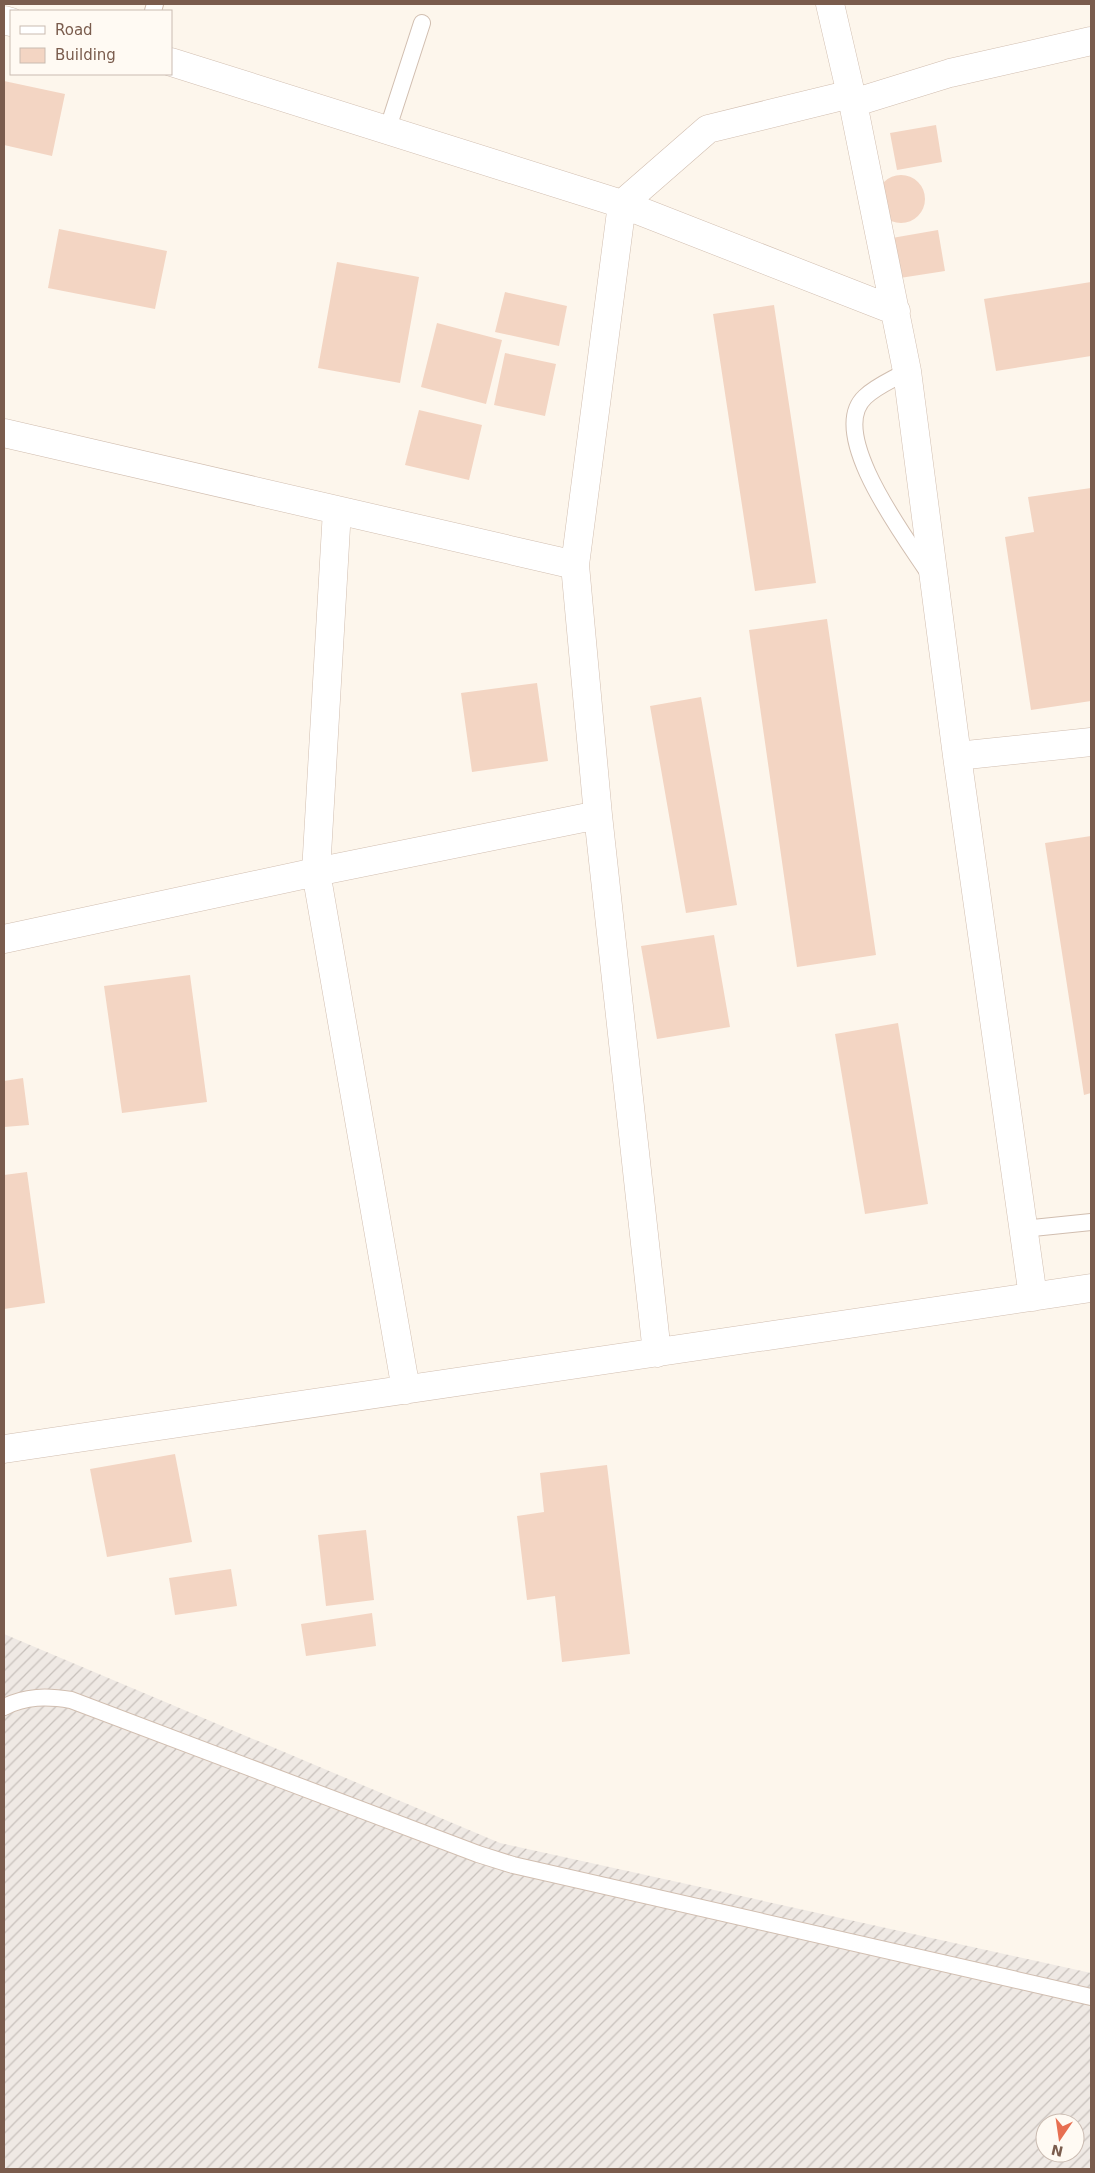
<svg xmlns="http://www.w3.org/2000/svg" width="1095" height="2173" font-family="'DejaVu Sans',sans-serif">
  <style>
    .industrial { fill: url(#industrial-furrows); fill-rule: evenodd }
    .building { fill: #f3d5c3 }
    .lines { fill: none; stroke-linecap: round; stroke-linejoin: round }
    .service-casing { stroke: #d1beb0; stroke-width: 18 }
    .minor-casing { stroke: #d1beb0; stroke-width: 29 }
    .service { stroke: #fff; stroke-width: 16 }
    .minor { stroke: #fff; stroke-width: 28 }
  </style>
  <defs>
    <pattern id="industrial-furrows" width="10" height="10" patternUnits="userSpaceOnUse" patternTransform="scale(1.25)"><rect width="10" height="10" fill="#efe9e4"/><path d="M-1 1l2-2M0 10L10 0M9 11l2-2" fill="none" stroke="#c7c0bb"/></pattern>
  </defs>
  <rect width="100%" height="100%" fill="#fdf6ec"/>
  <!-- industrial -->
  <path class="industrial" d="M 4,1634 L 500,1843 L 1091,1973 L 1091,2169 L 4,2169 ZM 1045,2123 L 1075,2123 L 1075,2153 L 1045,2153 Z"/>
  <!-- building -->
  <path class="building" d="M 4,81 L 65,94 L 52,156 L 4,145 Z
    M 936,125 L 942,162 L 897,170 L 890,133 Z
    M877 199a24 24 0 1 1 48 0a24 24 0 1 1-48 0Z
    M 59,229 L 167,251 L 155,309 L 48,288 Z
    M 938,230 L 945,271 L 900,278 L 892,238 Z
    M 337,262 L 419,277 L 400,383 L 318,368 Z
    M 1091,282 L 1091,356 L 996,371 L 984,299 Z
    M 505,292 L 567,306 L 559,346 L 495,332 Z
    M 774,305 L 816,583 L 755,591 L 713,314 Z
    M 437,323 L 502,340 L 486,404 L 421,387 Z
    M 505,353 L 556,364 L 545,416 L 494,405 Z
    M 419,410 L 482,425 L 469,480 L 405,465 Z
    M 1091,488 L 1091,701 L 1031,710 L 1005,537 L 1034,532 L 1028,497 Z
    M 827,619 L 876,955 L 797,967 L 749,630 Z
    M 537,683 L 548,761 L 472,772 L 461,693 Z
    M 701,697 L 737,905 L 686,913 L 650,706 Z
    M 1091,836 L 1091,1093 L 1084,1095 L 1045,843 Z
    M 714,935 L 730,1027 L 657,1039 L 641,946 Z
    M 190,975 L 207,1102 L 122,1113 L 104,986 Z
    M 898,1023 L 928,1204 L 865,1214 L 835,1034 Z
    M 23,1078 L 29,1125 L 4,1127 L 4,1081 Z
    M 27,1172 L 45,1303 L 4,1309 L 4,1175 Z
    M 175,1454 L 192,1542 L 107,1557 L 90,1469 Z
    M 607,1465 L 630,1654 L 562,1662 L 555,1596 L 527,1600 L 517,1516 L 544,1512 L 540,1473 Z
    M 366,1530 L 374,1600 L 326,1606 L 318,1535 Z
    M 231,1569 L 237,1606 L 175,1615 L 169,1578 Z
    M 372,1613 L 376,1646 L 306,1656 L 301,1624 Z"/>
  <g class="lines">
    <defs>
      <path id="service" d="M 153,11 L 155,4
        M 387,131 L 422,23
        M 907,371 C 894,379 876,386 865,397 C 826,433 906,538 928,572
        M 1023,1229 L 1091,1222
        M 4,1707 C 26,1696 47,1696 71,1700 L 478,1854 L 513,1865 L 1091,1997"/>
      <path id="minor" d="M 830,4 L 853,103 L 907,371 L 957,756 L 1033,1297
        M 4,20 L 11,22
        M 171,62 L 622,204 L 896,311
        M 853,103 L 950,73 L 1091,41
        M 4,433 L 575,565
        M 337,510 L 316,872 L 406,1390
        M 957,756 L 1091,742
        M 4,939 L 316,872 L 598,815
        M 657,1353 L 598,815 L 575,565 L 622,204 L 708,129 L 851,94
        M 4,1449 L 1091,1288"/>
    </defs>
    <!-- service casing -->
    <use href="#service" class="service-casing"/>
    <!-- minor casing -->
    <use href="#minor" class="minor-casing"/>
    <!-- service -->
    <use href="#service" class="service"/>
    <!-- minor -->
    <use href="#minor" class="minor"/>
  </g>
  <!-- border -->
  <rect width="1095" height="2173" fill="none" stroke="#7a5c4d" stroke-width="10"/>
  <!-- legend -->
  <rect x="10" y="10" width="162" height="65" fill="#fffaf3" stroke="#cabbb1"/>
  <rect x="20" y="26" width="25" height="8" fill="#ffffff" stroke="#cabbb1"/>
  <text x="55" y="35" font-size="15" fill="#7a5c4d">Road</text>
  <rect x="20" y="48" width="25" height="15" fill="#f3d5c3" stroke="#cabbb1"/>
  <text x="55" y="60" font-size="15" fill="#7a5c4d">Building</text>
  <!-- north arrow -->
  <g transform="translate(1060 2138) rotate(193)"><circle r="24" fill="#fffaf3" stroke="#cabbb1"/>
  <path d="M0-4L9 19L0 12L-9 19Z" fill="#e76f51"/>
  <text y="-8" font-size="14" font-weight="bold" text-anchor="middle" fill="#7a5c4d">N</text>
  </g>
</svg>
